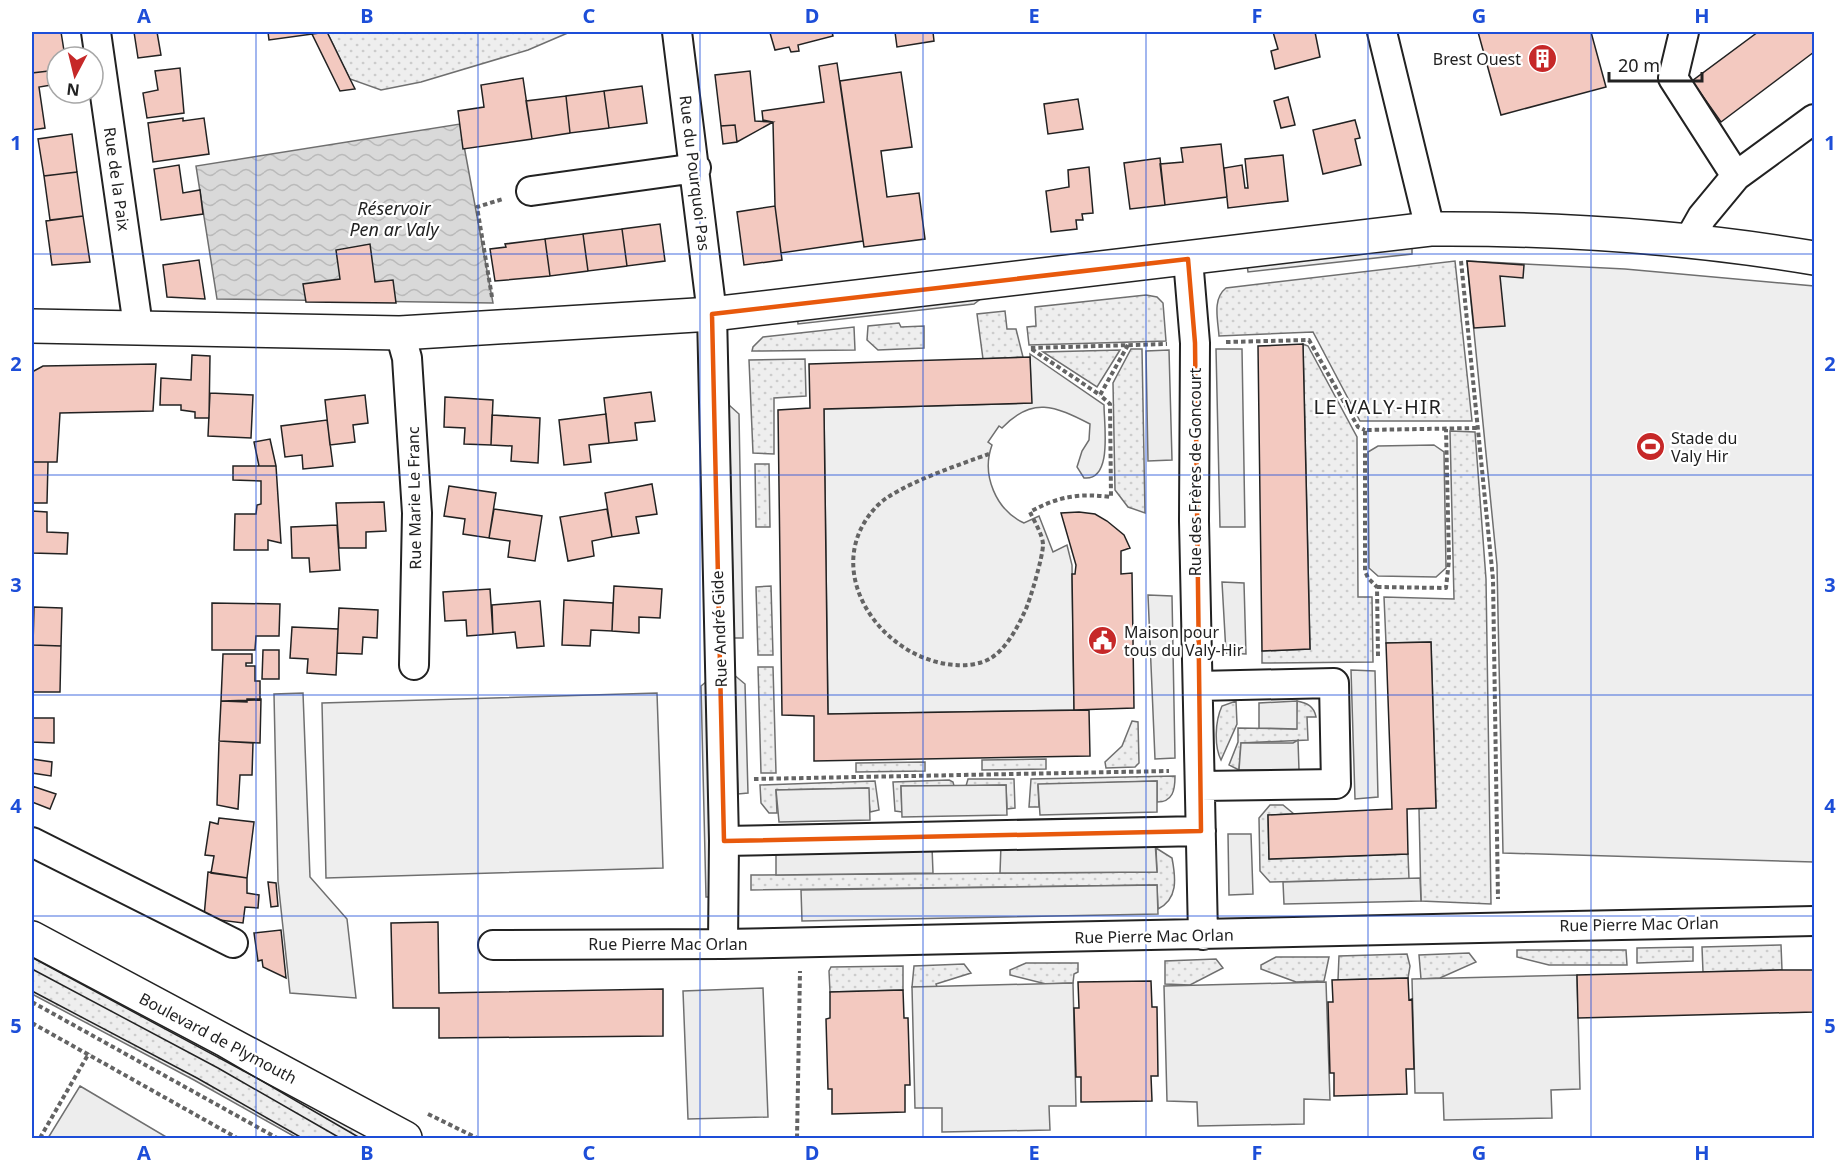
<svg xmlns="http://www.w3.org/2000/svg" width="1846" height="1170" font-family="'Noto Sans',sans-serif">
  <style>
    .grass { fill: url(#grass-dots); stroke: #6f6f6f; stroke-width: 1.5 }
    .green { fill: #eee; stroke: #6f6f6f; stroke-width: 1.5 }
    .parking { fill: #ededed; stroke: #6f6f6f; stroke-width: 1.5 }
    .water { fill: url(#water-waves); stroke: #6f6f6f; stroke-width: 1.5 }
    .building { fill: #f3c9c0; stroke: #222; stroke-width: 1.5 }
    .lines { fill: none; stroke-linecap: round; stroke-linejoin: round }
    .street-casing { stroke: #222; stroke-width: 32 }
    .secondary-casing { stroke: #222; stroke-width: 36 }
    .path { stroke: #646464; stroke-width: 4; stroke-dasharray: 4.5 3; stroke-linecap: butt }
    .street { stroke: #fff; stroke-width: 28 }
    .secondary { stroke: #fff; stroke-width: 33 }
    .tram { stroke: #222; stroke-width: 1.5 }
    .marked { fill: none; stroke: #e8590c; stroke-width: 4.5; stroke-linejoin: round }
    .grid { fill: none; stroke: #1d4ed8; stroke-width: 1.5; stroke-opacity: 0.55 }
    .labels { text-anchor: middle; stroke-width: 4.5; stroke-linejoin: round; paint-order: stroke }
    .poi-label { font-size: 16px; fill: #222; stroke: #fff; text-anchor: start }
    .street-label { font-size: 16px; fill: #222; stroke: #fff }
    .water-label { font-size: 18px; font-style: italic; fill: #222; stroke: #fff }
    .quarter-label { font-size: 20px; letter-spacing: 1.5px; fill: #222; stroke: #fff }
    .neatline { fill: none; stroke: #1d4ed8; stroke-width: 2 }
    .grid-label { font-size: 20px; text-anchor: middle; font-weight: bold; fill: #1d4ed8 }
  </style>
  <defs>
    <pattern id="grass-dots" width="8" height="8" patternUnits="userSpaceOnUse" patternTransform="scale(1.5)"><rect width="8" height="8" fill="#eee"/><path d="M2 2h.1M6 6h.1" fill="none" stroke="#ccc" stroke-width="1.8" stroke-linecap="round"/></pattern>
    <pattern id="water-waves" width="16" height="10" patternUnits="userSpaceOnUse" patternTransform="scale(1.5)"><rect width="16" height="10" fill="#d9d9d9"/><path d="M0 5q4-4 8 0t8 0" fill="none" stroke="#bababa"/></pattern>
  </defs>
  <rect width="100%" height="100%" fill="#fff"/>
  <!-- grass -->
  <path class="grass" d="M 327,32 L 570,32 L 528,50 L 421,82 L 381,90 L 350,79 Z
    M 1455,261 L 1472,421 L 1360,421 L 1313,332 L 1219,336 C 1218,320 1212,299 1226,288 Z
    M 1146,295 L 1157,297 L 1163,303 L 1166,341 L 1029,345 L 1027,327 L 1036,326 L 1035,307 Z
    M 1005,311 L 1007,329 L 1016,329 L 1023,357 L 983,359 L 977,314 Z
    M 899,323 L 901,327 L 924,326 L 924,348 L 878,350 L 867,340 L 868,326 Z
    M 854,327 L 855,350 L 752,351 L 753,347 L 763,337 Z
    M 1303,344 L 1308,346 L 1357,437 L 1358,597 L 1372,597 L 1373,662 L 1262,663 L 1262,651 L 1310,649 Z
    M 1131,349 L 1142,349 L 1145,513 L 1128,507 L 1115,490 L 1113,383 Z
    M 1120,350 L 1097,387 L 1043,352 Z
    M 805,359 L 806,396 L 774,398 L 774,454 L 753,453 L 749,360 Z
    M 1450,431 L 1475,432 L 1486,579 L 1491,904 L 1421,901 L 1419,809 L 1436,807 L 1431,642 L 1386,643 L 1384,597 L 1454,599 Z
    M 755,464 L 769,464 L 770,527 L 756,527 Z
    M 771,586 L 773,655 L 758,655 L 756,587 Z
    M 758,667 L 773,667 L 776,773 L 761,773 Z
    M 1236,701 L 1237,724 L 1221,760 C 1214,746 1215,721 1222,706 Z
    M 1297,701 C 1307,703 1314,706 1316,717 L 1307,717 L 1308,740 L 1241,743 L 1239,770 L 1229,765 L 1238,742 L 1238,728 L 1296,729 Z
    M 1132,721 L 1138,722 L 1139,763 L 1135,767 L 1106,768 L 1105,762 L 1122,746 Z
    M 1046,759 L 1046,769 L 982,770 L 982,760 Z
    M 925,762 L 925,771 L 856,772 L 856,763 Z
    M 1175,776 C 1175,790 1173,802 1157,802 L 1157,781 L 1038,785 L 1039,807 L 1029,807 L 1031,779 Z
    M 968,779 L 1014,779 L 1015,808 L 1007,809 L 1006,785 L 966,786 Z
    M 949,780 L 953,782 L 954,786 L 901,786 L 902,812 L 895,811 L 893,782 Z
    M 875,781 L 879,810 L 870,812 L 868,788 L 776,790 L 777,813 L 769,813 L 761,803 L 760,785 Z
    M 1270,805 L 1283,805 L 1294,814 L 1268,815 L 1269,859 L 1408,854 L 1409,879 L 1270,882 L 1260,871 L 1259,818 Z
    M 1156,848 L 1172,858 C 1176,879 1178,899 1158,909 L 1157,885 L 751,890 L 751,875 L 1157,872 Z
    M 1781,945 L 1782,970 L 1703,972 L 1702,947 Z
    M 1693,947 L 1693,961 L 1637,963 L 1637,948 Z
    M 1517,950 L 1626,950 L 1627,965 L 1549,965 L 1517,957 Z
    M 32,952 L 204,1043 L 370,1138 L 297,1138 L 194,1080 L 32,994 Z
    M 1469,953 L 1476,962 L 1440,978 L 1421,979 L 1419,955 Z
    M 1407,954 L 1410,966 L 1408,978 L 1338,980 L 1339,956 Z
    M 1276,957 L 1329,957 L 1324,981 L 1296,982 L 1261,969 L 1261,965 Z
    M 1216,959 L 1223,968 L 1190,985 L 1165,984 L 1165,961 Z
    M 1026,963 L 1078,963 L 1078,972 L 1074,974 L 1073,983 L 1046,984 L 1010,975 L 1010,970 Z
    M 964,964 L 971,973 L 936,984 L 937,987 L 912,987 L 914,966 Z
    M 903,966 L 903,990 L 830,992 L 829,971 L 831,967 Z"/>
  <!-- green -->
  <path class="green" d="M 1467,261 L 1625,269 L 1814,286 L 1814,862 L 1503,853 L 1497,565 Z
    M 1030,354 L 1104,405 C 1104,425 1113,481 1084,478 L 1077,467 L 1082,451 L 1089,440 L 1090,424 C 1055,406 1032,396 1002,428 L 999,426 L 988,442 L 992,445 C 981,475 996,510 1024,523 L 1039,516 L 1053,552 L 1067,545 L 1072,565 L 1074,710 L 828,714 L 824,409 L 1031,403 Z
    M 1434,445 L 1444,452 L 1446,568 L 1436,577 L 1378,576 L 1369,568 L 1368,452 L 1378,446 Z
    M 303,693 L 310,877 L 347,919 L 356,998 L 290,993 L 278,881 L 274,694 Z
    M 657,693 L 663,868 L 326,878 L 322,703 Z"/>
  <!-- parking -->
  <path class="parking" d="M 1412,246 L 1412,254 L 1248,272 L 1247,264 Z
    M 987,294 L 974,304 L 798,324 L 797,314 Z
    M 1242,349 L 1245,527 L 1220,527 L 1216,349 Z
    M 1169,350 L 1172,460 L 1148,461 L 1146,351 Z
    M 729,405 L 739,414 L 743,638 L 734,638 Z
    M 1222,582 L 1244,583 L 1246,654 L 1226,653 Z
    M 1148,595 L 1172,596 L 1175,758 L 1155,759 Z
    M 1351,670 L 1375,671 L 1378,797 L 1355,799 Z
    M 733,674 L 745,684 L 748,793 L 738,794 Z
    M 712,677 L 715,897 L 706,897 L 701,686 Z
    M 1297,701 L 1297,729 L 1259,728 L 1259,703 Z
    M 1298,740 L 1299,770 L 1239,770 L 1241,743 L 1293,743 Z
    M 1157,781 L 1157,812 L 1040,815 L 1038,784 Z
    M 1006,785 L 1007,815 L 902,817 L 901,786 Z
    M 869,788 L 870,820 L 779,822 L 776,790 Z
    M 1228,834 L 1251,834 L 1253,894 L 1229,895 Z
    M 1155,841 L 1157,872 L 1000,873 L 1001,845 Z
    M 932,847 L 933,873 L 776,875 L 776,848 Z
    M 1420,878 L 1421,901 L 1284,904 L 1283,882 Z
    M 1157,885 L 1158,914 L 802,921 L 801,890 Z
    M 1577,975 L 1580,1089 L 1551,1090 L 1552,1118 L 1444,1120 L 1443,1093 L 1415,1093 L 1412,979 Z
    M 1326,982 L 1330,1100 L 1304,1099 L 1304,1124 L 1198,1126 L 1197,1102 L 1167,1101 L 1164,986 Z
    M 1073,983 L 1076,1106 L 1049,1106 L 1050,1130 L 942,1132 L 942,1108 L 915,1108 L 912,987 Z
    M 763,988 L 768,1117 L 688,1119 L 683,991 Z
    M 80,1086 L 168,1138 L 48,1138 Z"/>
  <!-- water -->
  <path class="water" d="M 460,124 L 493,303 L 217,299 L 196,166 Z"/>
  <!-- building -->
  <path class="building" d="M 32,32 L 61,32 L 65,57 L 57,57 L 57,70 L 32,73 Z
    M 134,32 L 157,32 L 161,55 L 138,58 Z
    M 268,32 L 327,32 L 269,40 Z
    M 327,32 L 350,79 L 355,89 L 340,91 L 312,34 Z
    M 774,32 L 832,32 L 833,36 L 798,45 L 799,51 L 791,52 L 789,47 L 775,50 L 770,33 Z
    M 895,32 L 933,32 L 934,41 L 897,47 Z
    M 1273,32 L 1315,32 L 1320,57 L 1275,69 L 1271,51 L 1278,49 Z
    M 1478,32 L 1591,32 L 1606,87 L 1501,115 Z
    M 1758,32 L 1814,32 L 1814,52 L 1721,122 L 1692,81 Z
    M 837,63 L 863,241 L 781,253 L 775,206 L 773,122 L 763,120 L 762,111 L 824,102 L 819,66 Z
    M 180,68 L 184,113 L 147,118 L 143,93 L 158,90 L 155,71 Z
    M 57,70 L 57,84 L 39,87 L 45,128 L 32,130 L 32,73 Z
    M 750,71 L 755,121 L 773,122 L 737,142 L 735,125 L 721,126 L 715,75 Z
    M 901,72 L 912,147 L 881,151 L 887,197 L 919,193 L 925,239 L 864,247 L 840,81 Z
    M 523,78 L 532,139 L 463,149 L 458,111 L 484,107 L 481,85 Z
    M 642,86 L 647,123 L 609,128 L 604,91 Z
    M 604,91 L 609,128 L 570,133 L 566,96 Z
    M 566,96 L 570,133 L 532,139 L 526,101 Z
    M 1288,97 L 1295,125 L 1281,128 L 1274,101 Z
    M 1078,99 L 1083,129 L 1048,134 L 1044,104 Z
    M 183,118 L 183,121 L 204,118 L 209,154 L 153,162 L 148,123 Z
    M 1355,120 L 1360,138 L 1355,139 L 1361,165 L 1323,174 L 1313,130 Z
    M 735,125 L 737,142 L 723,144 L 721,126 Z
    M 72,134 L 77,172 L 44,176 L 38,139 Z
    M 1221,144 L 1227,197 L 1165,205 L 1160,164 L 1183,162 L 1181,148 Z
    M 1283,155 L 1288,201 L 1228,208 L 1224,168 L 1242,165 L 1245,188 L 1248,188 L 1245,159 Z
    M 1160,158 L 1165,205 L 1130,209 L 1124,163 Z
    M 179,165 L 183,193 L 200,190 L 203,214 L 161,220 L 154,169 Z
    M 1089,167 L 1093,213 L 1082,214 L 1083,220 L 1076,220 L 1077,229 L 1051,232 L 1046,191 L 1069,187 L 1068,170 Z
    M 77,172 L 83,216 L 50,220 L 44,176 Z
    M 775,206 L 782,260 L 744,265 L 737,212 Z
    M 83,216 L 90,262 L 52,265 L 46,221 Z
    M 660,224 L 665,261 L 627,266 L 622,229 Z
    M 622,229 L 627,266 L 588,271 L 583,234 Z
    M 583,234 L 588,271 L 550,276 L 545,239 Z
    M 545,239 L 550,276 L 495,281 L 490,249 L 506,247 L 505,244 Z
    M 370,244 L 375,282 L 393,280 L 396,303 L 306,302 L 303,284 L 340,279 L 336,250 Z
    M 199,260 L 205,299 L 167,297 L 163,265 Z
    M 1467,261 L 1524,265 L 1523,278 L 1500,276 L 1505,326 L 1474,328 Z
    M 1303,344 L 1310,649 L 1262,651 L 1258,346 Z
    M 192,355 L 210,356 L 209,418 L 195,418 L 195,412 L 181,410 L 181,405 L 160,405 L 161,378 L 191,380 Z
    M 1030,357 L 1032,403 L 824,409 L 828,714 L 1089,710 L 1090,756 L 814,761 L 814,716 L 782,715 L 778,410 L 810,408 L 809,364 Z
    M 156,364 L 153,411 L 60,413 L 57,462 L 32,462 L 32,372 L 43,366 Z
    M 651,392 L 655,421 L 635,423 L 637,440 L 609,443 L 604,398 Z
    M 210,393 L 253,395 L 251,438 L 208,436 Z
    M 365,395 L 368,423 L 353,425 L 355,442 L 330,445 L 325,400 Z
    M 445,397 L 493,400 L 491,445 L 464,444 L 465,428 L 444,427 Z
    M 606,414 L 609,443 L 589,445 L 591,462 L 564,465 L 559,420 Z
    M 492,415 L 540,418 L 538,463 L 511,461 L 512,446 L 491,445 Z
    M 327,420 L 333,466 L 303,469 L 302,455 L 285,457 L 281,426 Z
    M 270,439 L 276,466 L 259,466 L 254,442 Z
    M 32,462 L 48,462 L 47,503 L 32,503 Z
    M 233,466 L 276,466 L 281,543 L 268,540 L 268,550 L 234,550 L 235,514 L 256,514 L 257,505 L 261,504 L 261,481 L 233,480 Z
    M 652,484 L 657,514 L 636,517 L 639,533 L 612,537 L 605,493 Z
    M 449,486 L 496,493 L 489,538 L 463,534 L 465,519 L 444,516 Z
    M 384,502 L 386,531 L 366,532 L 366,548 L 339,548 L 336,503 Z
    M 494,509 L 542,516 L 535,561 L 508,557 L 510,541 L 489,538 Z
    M 607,509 L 612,537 L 592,541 L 594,556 L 568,561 L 560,517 Z
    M 32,511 L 47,512 L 47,532 L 68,533 L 67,554 L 32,553 Z
    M 1079,512 L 1095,514 L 1107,521 L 1124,535 L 1130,548 L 1121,551 L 1121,574 L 1132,573 L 1134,708 L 1074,710 L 1072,574 L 1075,574 L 1076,565 L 1061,513 Z
    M 337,525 L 340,570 L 310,572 L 309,558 L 292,558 L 291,527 Z
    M 614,586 L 662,589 L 660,618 L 639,617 L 639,633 L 612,631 Z
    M 490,589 L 493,634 L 467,636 L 466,620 L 445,621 L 443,592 Z
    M 564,600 L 613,603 L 612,631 L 591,630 L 590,646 L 562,645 Z
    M 540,601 L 544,646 L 517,648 L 515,632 L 493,634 L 492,605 Z
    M 212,603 L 280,604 L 279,636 L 256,636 L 255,650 L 212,650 Z
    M 34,607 L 62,608 L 61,646 L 33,645 Z
    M 339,608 L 378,610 L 377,638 L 363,637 L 362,654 L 337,653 Z
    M 292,627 L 338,629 L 336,675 L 307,673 L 308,659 L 290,658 Z
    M 1431,642 L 1436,808 L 1407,809 L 1408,854 L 1269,859 L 1268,815 L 1392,809 L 1386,643 Z
    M 33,645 L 61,646 L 60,692 L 32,692 Z
    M 263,650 L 279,650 L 279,679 L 262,679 Z
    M 223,654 L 252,654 L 252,663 L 246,663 L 246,666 L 255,666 L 255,681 L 260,681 L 260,700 L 221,701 Z
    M 247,699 L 261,699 L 260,743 L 219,741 L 221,701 L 247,702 Z
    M 32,718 L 54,718 L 54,743 L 32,742 Z
    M 219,741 L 253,743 L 252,775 L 240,775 L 238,809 L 217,805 Z
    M 32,759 L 52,762 L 51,776 L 32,773 Z
    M 32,786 L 56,794 L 50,809 L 32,802 Z
    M 219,818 L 254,822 L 247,878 L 211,873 L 214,856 L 205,855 L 210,822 L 218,824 Z
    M 208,872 L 247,878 L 247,893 L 259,895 L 258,908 L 245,907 L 243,923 L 220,920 L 220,924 L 204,917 Z
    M 268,882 L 276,883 L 278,906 L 271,907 Z
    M 438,922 L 439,993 L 663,989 L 663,1036 L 439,1038 L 439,1008 L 393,1008 L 391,923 Z
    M 281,930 L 286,978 L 263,967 L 262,960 L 258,961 L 254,933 Z
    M 1782,970 L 1814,970 L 1814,1012 L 1578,1018 L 1577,975 Z
    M 1408,978 L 1409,1000 L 1412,999 L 1414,1069 L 1406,1069 L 1407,1094 L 1334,1096 L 1334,1073 L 1330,1073 L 1328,1002 L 1333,1002 L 1332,980 Z
    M 1151,981 L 1152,1007 L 1157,1007 L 1158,1076 L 1151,1076 L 1152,1101 L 1081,1102 L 1081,1077 L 1076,1077 L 1074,1008 L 1079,1008 L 1078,982 Z
    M 903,990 L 904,1018 L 908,1018 L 910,1085 L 905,1085 L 905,1112 L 832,1114 L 832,1089 L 828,1089 L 826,1019 L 830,1018 L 830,992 Z"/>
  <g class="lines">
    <defs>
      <path id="street" d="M 96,32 L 138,326
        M 677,32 L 712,314 L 724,841 L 723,944
        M 1382,32 L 1430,229
        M 1684,32 L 1673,78 L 1736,176
        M 531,191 L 696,168
        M 1689,240 L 1702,217 L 1736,176 L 1814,119
        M 1188,259 L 1195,343 L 1194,521 L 1203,935
        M 400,333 L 407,358 L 417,513 L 414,665
        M 1198,686 L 1334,683 L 1336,784 L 1201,786
        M 724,841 L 1201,831
        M 32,842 L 233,943
        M 493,945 L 723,944 L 1814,921"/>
      <path id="secondary" d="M 32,326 L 400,333 L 712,314 L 1430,229 C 1558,228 1688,237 1814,258
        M 32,938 L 405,1138"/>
    </defs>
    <!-- street casing -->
    <use href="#street" class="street-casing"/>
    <!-- secondary casing -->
    <use href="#secondary" class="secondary-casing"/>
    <!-- path -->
    <path class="path" d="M 1461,261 L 1493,579 L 1498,899
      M 492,297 L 477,207 L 503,199
      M 1226,342 L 1309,340 L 1358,427 L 1365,430
      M 1128,345 L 1100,395 L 1030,348 L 1167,344
      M 989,454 C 961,464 898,485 878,505 C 816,568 881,661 956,665 C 966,666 982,664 991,658 C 1007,648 1017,628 1025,611 C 1030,601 1043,556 1043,545 C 1043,535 1034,521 1030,512 C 1058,496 1081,493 1111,497 L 1110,404 L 1100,395
      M 1377,587 L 1446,588 L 1449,560 L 1446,429
      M 1378,656 L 1377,587 L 1368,578 L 1365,571 L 1365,430 L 1478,428
      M 754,779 L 1169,771
      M 32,1002 L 277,1138
      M 32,1023 L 237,1138
      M 428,1114 L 477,1138
      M 40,1138 L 89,1053
      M 797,1138 L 800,971"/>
    <!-- street -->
    <use href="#street" class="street"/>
    <!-- secondary -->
    <use href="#secondary" class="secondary"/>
    <!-- tram -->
    <path class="tram" d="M 32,957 L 217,1055 L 360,1138
      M 32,969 L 218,1068 L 340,1138
      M 32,991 L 197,1078 L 302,1138"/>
  </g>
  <!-- marked area -->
  <path class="marked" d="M 1188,259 L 1195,343 L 1201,831 L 724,841 L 712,314 Z"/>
  <!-- grid -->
  <path class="grid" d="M 256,32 L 256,1138M 478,32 L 478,1138M 700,32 L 700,1138M 923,32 L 923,1138M 1146,32 L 1146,1138M 1368,32 L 1368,1138M 1591,32 L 1591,1138M 32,254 L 1814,254M 32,475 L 1814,475M 32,695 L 1814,695M 32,916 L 1814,916"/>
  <!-- icons -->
  <defs>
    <symbol id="building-disc" viewBox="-11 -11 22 22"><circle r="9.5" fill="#c62828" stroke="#fff"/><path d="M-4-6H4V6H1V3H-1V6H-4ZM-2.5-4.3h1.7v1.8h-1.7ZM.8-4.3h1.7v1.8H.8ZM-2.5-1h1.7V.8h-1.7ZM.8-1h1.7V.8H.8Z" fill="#fff"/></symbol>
    <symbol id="stadium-disc" viewBox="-11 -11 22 22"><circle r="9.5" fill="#c62828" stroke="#fff"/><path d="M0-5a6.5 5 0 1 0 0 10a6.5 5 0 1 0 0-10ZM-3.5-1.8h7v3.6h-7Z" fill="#fff"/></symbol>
    <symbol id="civic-disc" viewBox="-11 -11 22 22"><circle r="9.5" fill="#c62828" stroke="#fff"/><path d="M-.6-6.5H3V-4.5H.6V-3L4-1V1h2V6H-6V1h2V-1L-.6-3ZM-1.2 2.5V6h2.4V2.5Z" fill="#fff"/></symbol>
  </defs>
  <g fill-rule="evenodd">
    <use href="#building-disc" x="1526" y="42" width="33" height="33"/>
    <use href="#stadium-disc" x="1634" y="430" width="33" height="33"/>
    <use href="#civic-disc" x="1086" y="624" width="33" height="33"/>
  </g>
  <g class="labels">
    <!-- poi labels -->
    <g class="poi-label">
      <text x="1521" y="65" text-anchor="end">Brest Ouest</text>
      <text x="1671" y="444">Stade du<tspan x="1671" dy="18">Valy Hir</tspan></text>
      <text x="1124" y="638">Maison pour<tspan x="1124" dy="18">tous du Valy-Hir</tspan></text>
    </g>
    <!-- street labels -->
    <g class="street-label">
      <text transform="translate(695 173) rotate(83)" y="6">Rue du Pourquoi Pas</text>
      <text transform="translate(117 179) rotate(82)" y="6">Rue de la Paix</text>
      <text transform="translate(1195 472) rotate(-90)" y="6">Rue des Frères de Goncourt</text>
      <text transform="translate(414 498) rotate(-91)" y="6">Rue Marie Le Franc</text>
      <text transform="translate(719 629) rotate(-92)" y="6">Rue André Gide</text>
      <text transform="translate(1639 924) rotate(-1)" y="6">Rue Pierre Mac Orlan</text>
      <text transform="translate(1154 936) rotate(-1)" y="6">Rue Pierre Mac Orlan</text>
      <text x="668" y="950">Rue Pierre Mac Orlan</text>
      <text transform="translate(218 1038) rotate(28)" y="6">Boulevard de Plymouth</text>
    </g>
    <!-- water labels -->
    <g class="water-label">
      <text x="394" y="215">Réservoir<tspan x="394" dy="21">Pen ar Valy</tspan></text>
    </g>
    <!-- quarter labels -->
    <g class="quarter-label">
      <text x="1378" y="414">LE VALY-HIR</text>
    </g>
  </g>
  <!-- border -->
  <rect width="1846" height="1170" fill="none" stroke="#ffffff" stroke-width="66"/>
  <!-- north arrow -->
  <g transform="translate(75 75) rotate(187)"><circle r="28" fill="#ffffff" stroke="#a7a7a7" stroke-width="1.5"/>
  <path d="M0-4.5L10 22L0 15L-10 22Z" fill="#c62828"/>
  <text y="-9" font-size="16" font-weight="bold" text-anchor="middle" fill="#222222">N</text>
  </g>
  <!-- scale -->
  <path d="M1609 72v9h93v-9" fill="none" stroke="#222222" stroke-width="3"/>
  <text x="1618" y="72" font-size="18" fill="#222222" stroke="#ffffff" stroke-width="4.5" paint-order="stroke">20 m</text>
  <rect x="33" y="33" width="1780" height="1104" class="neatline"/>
  <g class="grid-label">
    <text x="144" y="23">A</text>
    <text x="367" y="23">B</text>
    <text x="589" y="23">C</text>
    <text x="812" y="23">D</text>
    <text x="1034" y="23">E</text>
    <text x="1257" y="23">F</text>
    <text x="1479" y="23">G</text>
    <text x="1702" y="23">H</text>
    <text x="16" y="150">1</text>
    <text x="1830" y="150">1</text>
    <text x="16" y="371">2</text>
    <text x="1830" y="371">2</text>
    <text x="16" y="592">3</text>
    <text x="1830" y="592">3</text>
    <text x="16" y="813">4</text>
    <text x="1830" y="813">4</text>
    <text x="16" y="1033">5</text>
    <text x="1830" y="1033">5</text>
    <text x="144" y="1160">A</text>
    <text x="367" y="1160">B</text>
    <text x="589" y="1160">C</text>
    <text x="812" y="1160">D</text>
    <text x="1034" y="1160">E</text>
    <text x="1257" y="1160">F</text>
    <text x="1479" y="1160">G</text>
    <text x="1702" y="1160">H</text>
  </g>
</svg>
